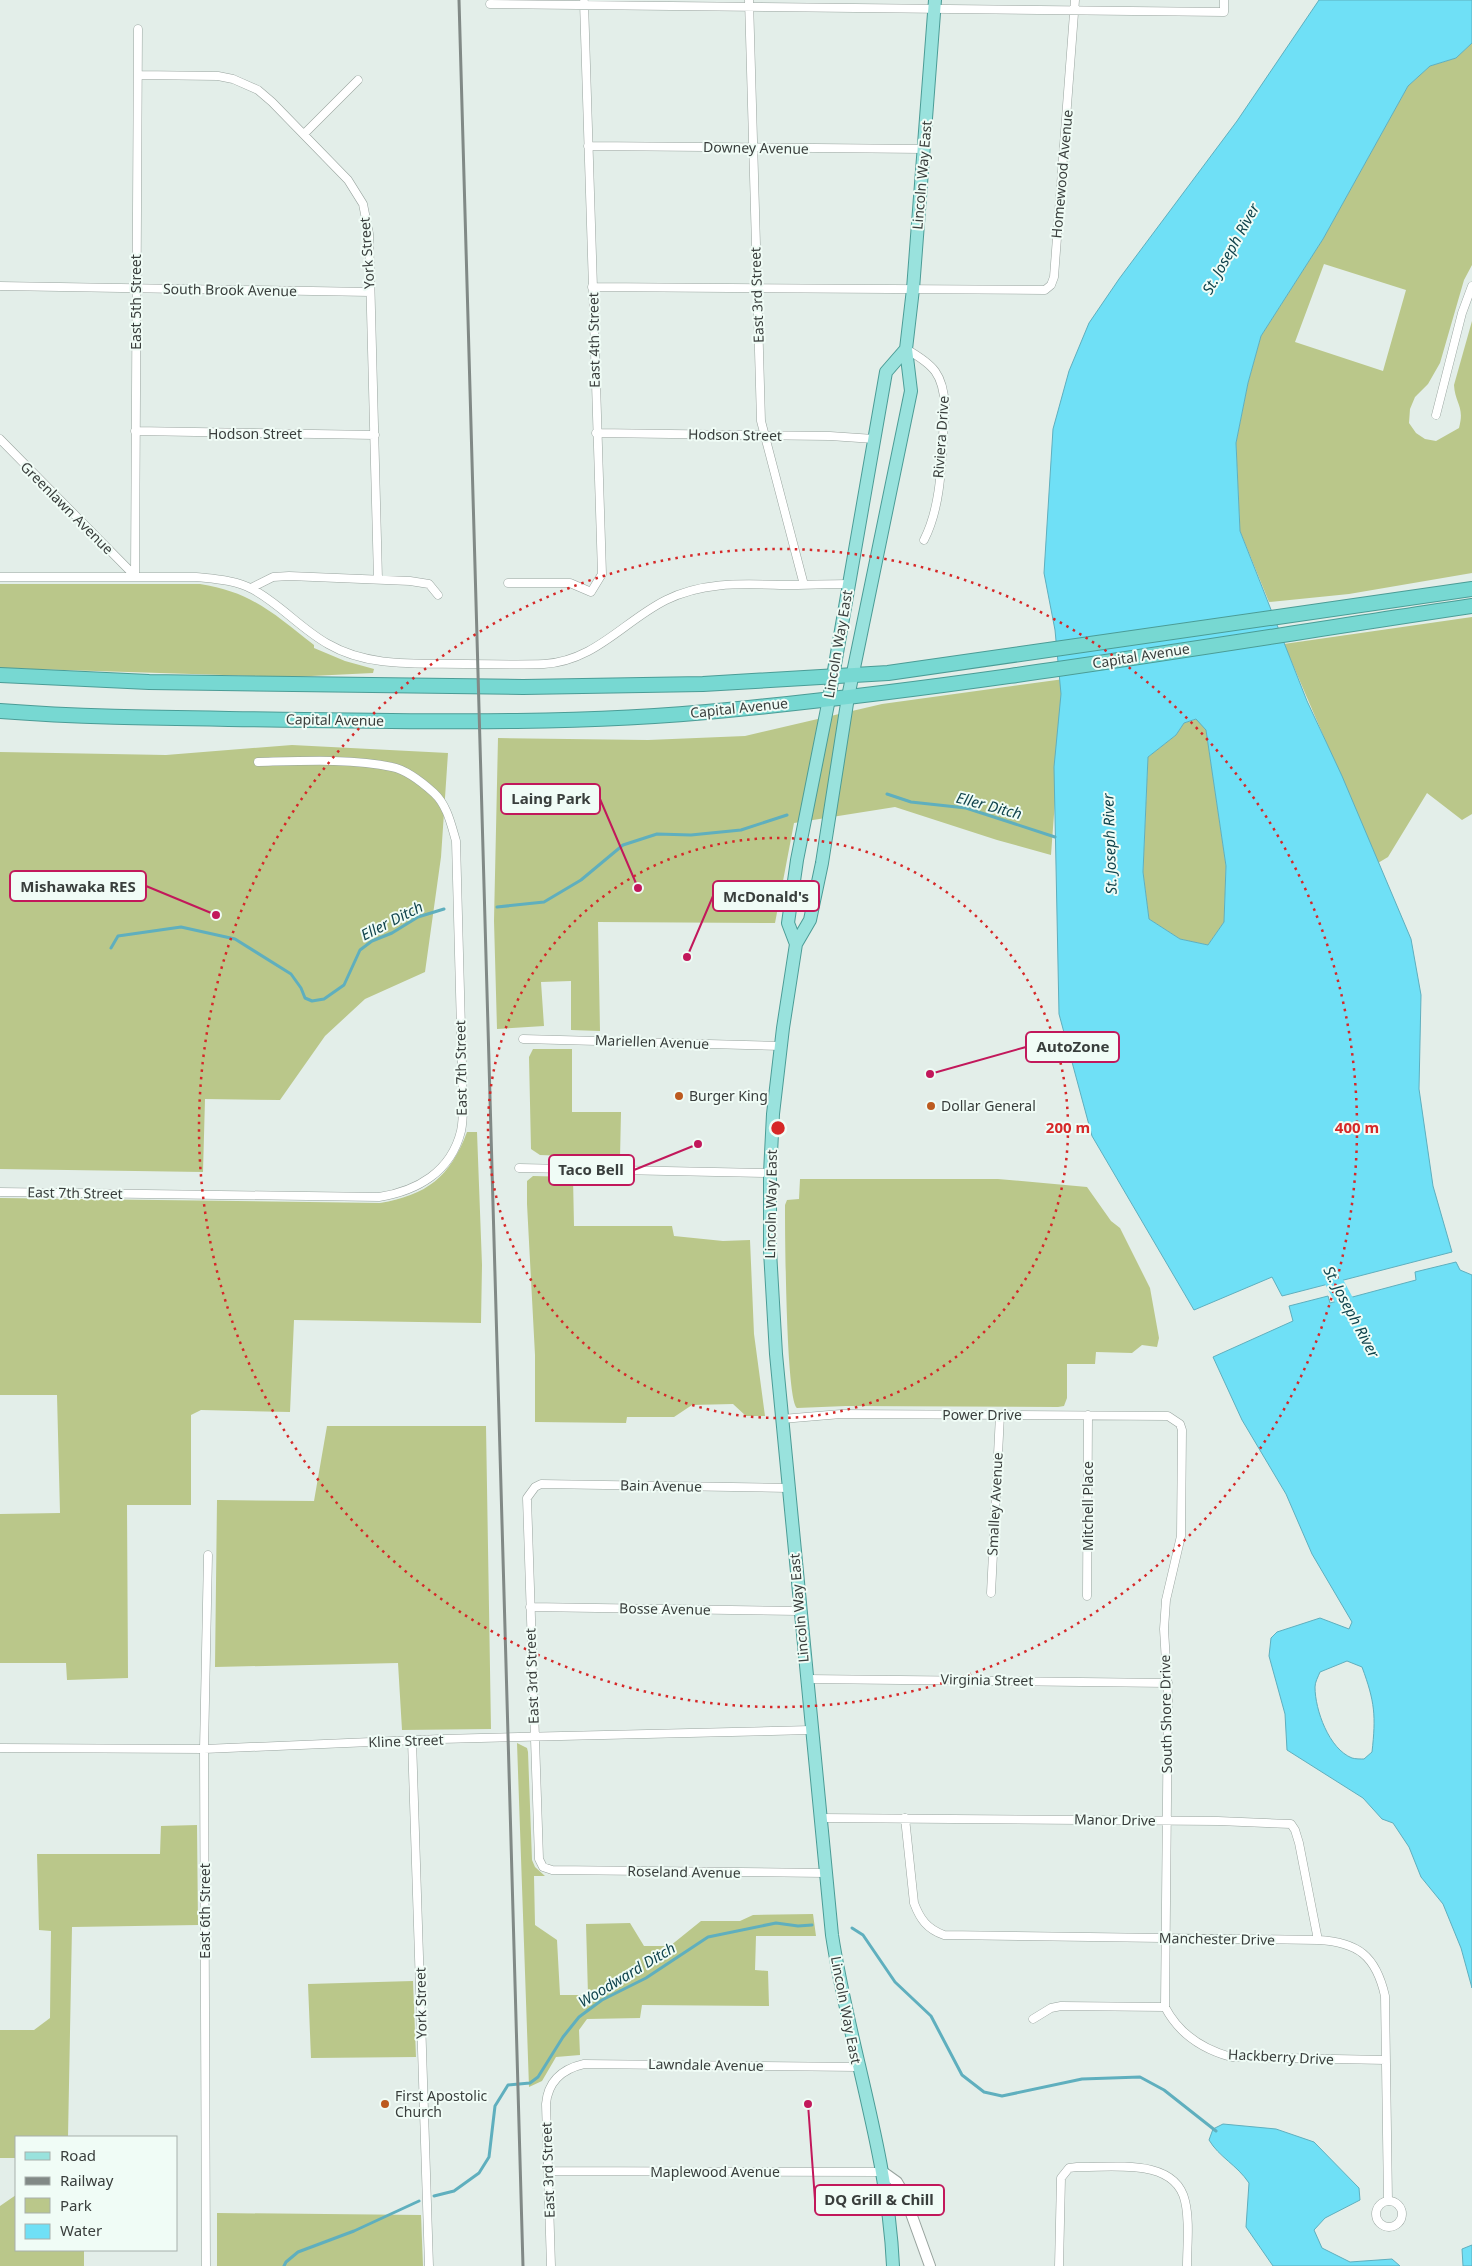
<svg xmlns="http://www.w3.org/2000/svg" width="1472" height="2266" font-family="'Noto Sans',sans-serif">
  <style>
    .green { fill: #bac78a; fill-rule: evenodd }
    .water { fill: #6fe0f6; stroke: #5fafbe; fill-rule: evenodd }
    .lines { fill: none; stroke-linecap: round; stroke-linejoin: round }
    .stream { stroke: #5fafbe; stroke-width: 3 }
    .river { stroke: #6fe0f6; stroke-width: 18 }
    .minor-casing { stroke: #99a49f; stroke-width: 9 }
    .tertiary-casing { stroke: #99a49f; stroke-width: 12 }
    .primary-casing { stroke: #4b9c96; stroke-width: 14 }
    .trunk-casing { stroke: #4b9c96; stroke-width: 16 }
    .minor { stroke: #fff; stroke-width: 8 }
    .tertiary { stroke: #fff; stroke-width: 10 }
    .primary { stroke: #99e2dd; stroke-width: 12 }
    .trunk { stroke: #77d8d2; stroke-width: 14 }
    .rail { stroke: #818986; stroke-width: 3 }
    .ring { fill: none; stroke: #d62828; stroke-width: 2.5; stroke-dasharray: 2.5 5 }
    .poi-dot { fill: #bc5a1f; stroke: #f0fcf6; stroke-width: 2 }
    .labels { text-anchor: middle; stroke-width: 4; stroke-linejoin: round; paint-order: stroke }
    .street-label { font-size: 14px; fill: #393e3c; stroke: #f0fcf6 }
    .poi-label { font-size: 14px; fill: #393e3c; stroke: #f0fcf6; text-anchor: start }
    .water-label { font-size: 15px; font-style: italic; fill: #10444d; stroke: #f0fcf6 }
    .centre { fill: #d62828; stroke: #f0fcf6; stroke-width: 2.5 }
    .ring-label { font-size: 15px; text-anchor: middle; font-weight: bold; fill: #d62828; stroke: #f0fcf6; stroke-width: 4; stroke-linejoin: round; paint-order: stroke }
    .leader { fill: none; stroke: #c2185b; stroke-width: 2 }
    .callout-dot { fill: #c2185b; stroke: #f0fcf6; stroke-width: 2 }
    .callout { fill: #f0fcf6; stroke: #c2185b; stroke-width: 2 }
    .callout-label { font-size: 15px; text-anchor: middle; font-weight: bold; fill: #393e3c }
  </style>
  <rect width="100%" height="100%" fill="#e3eee9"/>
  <!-- green -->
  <path class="green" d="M 1472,43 L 1472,265 L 1464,280 L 1440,363 L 1428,384 L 1415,397 L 1410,409 L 1409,423 L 1416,433 L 1425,439 L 1436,441 L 1459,428 C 1465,406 1455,404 1454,385 L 1472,321 L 1472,573 L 1349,594 L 1269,602 L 1240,531 L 1236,443 L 1248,383 L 1261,336 L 1323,239 L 1408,86 L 1430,66 L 1456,58 ZM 1324,264 L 1406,290 L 1383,371 L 1295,342 Z
    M 0,584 L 200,584 C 252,592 274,614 314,645 L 314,648 L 345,661 L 374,669 L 373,673 L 291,677 L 0,668 Z
    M 1472,617 L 1472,814 L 1462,820 L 1427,793 L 1388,857 L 1378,863 L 1284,644 Z
    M 1064,679 L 1051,855 L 997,840 L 895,807 L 794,823 L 775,923 L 598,922 L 600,1031 L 571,1030 L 571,981 L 541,982 L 544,1026 L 497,1029 L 494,921 L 498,738 L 648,740 L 745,736 L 882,704 Z
    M 1197,719 L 1206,729 L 1226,866 L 1224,922 L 1208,945 L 1180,939 L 1149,919 L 1143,872 L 1148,757 L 1176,735 L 1184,723 Z
    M 292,745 L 448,753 L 441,857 L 425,972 L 365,999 L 325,1036 L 280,1100 L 205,1099 L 203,1172 L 0,1169 L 0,752 L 166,755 Z
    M 533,1049 L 572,1049 L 572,1112 L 621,1112 L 620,1158 L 540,1155 L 531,1149 L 529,1057 Z
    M 467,1132 L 477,1132 L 482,1265 L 481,1323 L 294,1320 L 290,1412 L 201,1410 L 191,1415 L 191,1505 L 127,1505 L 128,1678 L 67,1680 L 66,1663 L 0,1663 L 0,1514 L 60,1513 L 57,1395 L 0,1395 L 0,1198 L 380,1203 C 427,1195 450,1177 467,1132 Z
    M 533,1176 L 573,1177 L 574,1226 L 672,1226 L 674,1236 L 723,1241 L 750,1240 L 754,1334 L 765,1416 L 746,1416 L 733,1404 L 692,1405 L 674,1417 L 627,1417 L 626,1423 L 535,1422 L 535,1355 L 527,1204 L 527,1181 Z
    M 800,1179 L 998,1179 L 1087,1187 L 1111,1221 L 1120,1228 L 1150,1288 L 1159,1338 L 1157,1347 L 1142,1345 L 1132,1353 L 1096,1352 L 1095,1364 L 1067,1364 L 1067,1398 L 1064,1406 L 1058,1407 L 846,1406 L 797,1408 C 786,1399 785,1230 785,1205 L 787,1200 L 799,1199 Z
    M 327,1426 L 486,1426 L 491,1729 L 402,1730 L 398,1663 L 215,1667 L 217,1500 L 314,1501 Z
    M 517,1743 L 527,1748 L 528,1752 L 532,1860 L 535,1867 L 545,1876 L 534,1876 L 535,1925 L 557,1940 L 560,1995 L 588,1995 L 586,1924 L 630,1923 L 644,1946 L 670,1946 L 701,1921 L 740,1921 L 753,1915 L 813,1914 L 816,1936 L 756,1936 L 755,1970 L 768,1971 L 769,2006 L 642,2005 L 640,2018 L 587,2019 L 579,2030 L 580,2055 L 556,2057 L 542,2081 L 529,2087 Z
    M 197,1825 L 198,1925 L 72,1927 L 68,2137 L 16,2137 L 16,2158 L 0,2158 L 0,2030 L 34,2030 L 50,2018 L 51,1931 L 39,1930 L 37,1854 L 160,1854 L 161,1826 Z
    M 413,1981 L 416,2057 L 311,2058 L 308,1984 Z
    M 16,2195 L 16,2250 L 84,2250 L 84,2266 L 0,2266 L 0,2206 Z
    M 217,2213 L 421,2215 L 423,2266 L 217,2266 Z"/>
  <!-- water -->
  <path class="water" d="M 1319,0 L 1472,0 L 1472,43 L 1456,58 L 1430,66 L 1408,86 L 1323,239 L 1261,336 L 1248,383 L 1236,443 L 1240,531 L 1307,701 L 1342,776 L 1411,939 L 1421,995 L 1419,1089 L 1433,1186 L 1452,1252 L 1282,1296 L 1272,1277 L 1194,1310 L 1092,1136 L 1059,1014 L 1054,767 L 1061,694 L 1055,630 L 1044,573 L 1053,429 L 1069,371 L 1089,323 L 1119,279 L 1237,121 ZM 1196,719 L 1206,730 L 1226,866 L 1224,922 L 1208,945 L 1180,939 L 1149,919 L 1143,872 L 1148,757 L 1176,735 L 1184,723 Z
    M 1456,1262 L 1460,1270 L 1472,1275 L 1472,1988 L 1461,1948 L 1443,1904 L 1421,1877 L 1409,1847 L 1393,1823 L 1382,1819 L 1363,1798 L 1287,1750 L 1285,1714 L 1269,1656 L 1271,1638 L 1277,1632 L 1320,1618 L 1349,1629 L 1352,1622 L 1312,1554 L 1286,1494 L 1242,1420 L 1213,1357 L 1293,1321 L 1289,1306 L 1328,1296 L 1330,1303 L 1416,1280 L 1415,1272 ZM 1347,1661 L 1362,1667 C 1375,1702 1376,1716 1372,1752 L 1364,1759 C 1361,1759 1355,1759 1352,1758 C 1329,1749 1315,1710 1315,1687 C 1315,1682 1318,1677 1320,1672 Z
    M 1223,2124 L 1276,2129 L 1314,2142 L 1359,2188 L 1360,2200 L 1325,2218 L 1314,2230 L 1322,2248 L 1350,2262 L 1392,2259 L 1400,2266 L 1273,2266 L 1246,2227 L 1249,2183 C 1237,2165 1219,2157 1209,2140 L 1213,2129 Z
    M 1472,2245 L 1472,2266 L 1463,2266 L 1462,2249 Z"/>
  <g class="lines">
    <!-- stream -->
    <path class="stream" d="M 887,794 L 911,802 L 966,808 L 1055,837
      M 497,907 L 544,902 L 581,880 L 623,845 L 657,834 L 691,835 L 741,830 L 787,815
      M 111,948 L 118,936 L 181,927 L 235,939 L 291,974 L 301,988 L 305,998 L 312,1001 L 324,999 L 344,985 L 360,950 L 372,941 L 392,933 L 418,917 L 444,909
      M 852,1928 L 863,1935 L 895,1982 L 931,2016 L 962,2075 L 984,2092 L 1002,2096 L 1082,2079 L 1140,2077 L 1164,2090 L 1216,2131
      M 434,2196 L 454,2191 L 479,2173 L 489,2157 L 495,2106 L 508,2085 L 530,2083 L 538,2077 L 563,2037 L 579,2017 L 602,2000 L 646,1978 L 708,1937 L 776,1923 L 798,1926 L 812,1925
      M 284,2266 L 286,2262 L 298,2252 L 354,2231 L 419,2201"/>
    <!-- river -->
    <path class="river" d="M 1324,1263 L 1354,1319"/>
    <defs>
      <path id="minor" d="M 749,0 L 761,421 L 804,585
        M 490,4 L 1224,12 L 1224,0
        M 138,75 L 218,76 L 233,79 L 258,90 L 272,102 L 348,180 L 363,204 L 369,234 L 378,579
        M 304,134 L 358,80
        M 588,146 L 924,149
        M 0,286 L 370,292
        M 592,287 L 1045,290 L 1051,285 L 1054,277 L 1075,0
        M 906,349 C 934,365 943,374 945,406 C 941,450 944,501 924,540
        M 1436,415 L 1462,313 L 1472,286
        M 135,431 L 375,435
        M 596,433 L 830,436 L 874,439
        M 0,439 L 135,576
        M 135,576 L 138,29
        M 0,577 L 196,577 C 214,579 236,580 252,589 C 279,603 301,629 328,644 C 369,668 419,663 465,664 C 491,664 518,665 544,664 C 595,661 624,621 666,600 C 704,581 744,584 784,585 C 806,585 827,584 849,584
        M 508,583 L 570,583 L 591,592 L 602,574 L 584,2
        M 251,588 L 273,577 L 289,576 L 410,581 L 429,584 L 438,595
        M 523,1039 L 781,1046
        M 519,1168 L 770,1173
        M 0,1192 L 379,1197 C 417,1191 451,1172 461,1131 C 463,1122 463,1112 463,1104 L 456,841 C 451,824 447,805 434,793 C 423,783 407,770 392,767 C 353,758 298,761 258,762
        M 782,1419 L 841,1414 L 1168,1416 L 1180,1424 L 1182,1430 L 1181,1536 L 1166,1600 L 1164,1629 L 1168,1696 L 1165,2007 C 1179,2034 1202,2049 1231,2057 L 1386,2060
        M 788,1488 L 541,1484 L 535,1487 L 527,1498 L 539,1859 L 543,1867 L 552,1870 L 825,1873
        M 991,1593 L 1000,1415
        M 1087,1596 L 1088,1415
        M 530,1607 L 799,1611
        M 806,1679 L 1168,1683
        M 412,1740 L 429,2266
        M 0,1748 L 204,1749 L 441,1739 L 811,1730
        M 820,1818 L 1218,1821 L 1291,1824 L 1295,1830 L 1299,1843 L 1318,1940
        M 905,1818 L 914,1903 C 920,1919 927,1929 944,1935 L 1318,1940 C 1358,1942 1376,1956 1385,1996 L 1388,2201
        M 1033,2019 L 1051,2008 L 1061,2006 L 1165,2007
        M 548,2171 L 883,2172
        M1376 2214a13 13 0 1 1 26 0a13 13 0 1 1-26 0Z
        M 206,2266 L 204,1749 L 208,1555
        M 551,2266 L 546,2104 C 548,2081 562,2069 584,2064 L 858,2067
        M 1059,2266 L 1061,2178 L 1069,2168 L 1077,2167 C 1112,2168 1175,2157 1185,2201 C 1190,2221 1187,2245 1187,2266"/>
      <path id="tertiary" d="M 883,2172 L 897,2182 L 904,2194 L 930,2266"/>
      <path id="primary" d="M 796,944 L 788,923 L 797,860 L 829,699 L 886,372 L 906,349
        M 893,2266 C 888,2153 849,2046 832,1935 L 776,1354 L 770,1251 L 770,1173 L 773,1114 L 783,1028 L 796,944 L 810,920 L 822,863 L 848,697 L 911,391 L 906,349 L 913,289 L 935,0"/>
      <path id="trunk" d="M 0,675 L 149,682 L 523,687 L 703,684 L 888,673 L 1472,589
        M 0,711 C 101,719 203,718 305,720 C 446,722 588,724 728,710 C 977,686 1224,643 1472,606"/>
    </defs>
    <!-- minor casing -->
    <use href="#minor" class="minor-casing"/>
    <!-- tertiary casing -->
    <use href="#tertiary" class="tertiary-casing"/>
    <!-- primary casing -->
    <use href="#primary" class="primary-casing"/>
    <!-- trunk casing -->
    <use href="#trunk" class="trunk-casing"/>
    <!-- minor -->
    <use href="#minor" class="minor"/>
    <!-- tertiary -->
    <use href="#tertiary" class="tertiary"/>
    <!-- primary -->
    <use href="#primary" class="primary"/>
    <!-- trunk -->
    <use href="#trunk" class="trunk"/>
    <!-- rail -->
    <path class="rail" d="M 459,0 L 523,2266"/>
  </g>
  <!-- distance rings -->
  <g class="ring">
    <circle cx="778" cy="1128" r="290"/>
    <circle cx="778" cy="1128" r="579"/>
  </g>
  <!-- markers -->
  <g class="poi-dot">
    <circle cx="679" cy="1096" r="5"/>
    <circle cx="931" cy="1106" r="5"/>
    <circle cx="385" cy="2104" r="5"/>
  </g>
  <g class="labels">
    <!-- street labels -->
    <g class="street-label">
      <text transform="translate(756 148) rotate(1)" y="5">Downey Avenue</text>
      <text transform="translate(1062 174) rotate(-85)" y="5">Homewood Avenue</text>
      <text transform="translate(922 175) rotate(-85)" y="5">Lincoln Way East</text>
      <text transform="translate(367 253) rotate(-94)" y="5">York Street</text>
      <text transform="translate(230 290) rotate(1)" y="5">South Brook Avenue</text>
      <text transform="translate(757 295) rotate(-92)" y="5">East 3rd Street</text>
      <text transform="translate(136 302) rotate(-90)" y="5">East 5th Street</text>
      <text transform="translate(594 340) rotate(-91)" y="5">East 4th Street</text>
      <text x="255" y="439">Hodson Street</text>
      <text transform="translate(735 435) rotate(1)" y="5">Hodson Street</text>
      <text transform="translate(941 437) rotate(-86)" y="5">Riviera Drive</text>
      <text transform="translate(67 508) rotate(45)" y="5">Greenlawn Avenue</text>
      <text transform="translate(838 644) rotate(-80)" y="5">Lincoln Way East</text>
      <text transform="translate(1141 656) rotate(-9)" y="5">Capital Avenue</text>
      <text transform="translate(739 708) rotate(-6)" y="5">Capital Avenue</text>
      <text transform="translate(335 720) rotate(1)" y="5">Capital Avenue</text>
      <text transform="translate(652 1042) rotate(2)" y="5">Mariellen Avenue</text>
      <text transform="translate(461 1068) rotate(-91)" y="5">East 7th Street</text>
      <text transform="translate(75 1193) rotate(1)" y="5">East 7th Street</text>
      <text transform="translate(771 1204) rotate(-89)" y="5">Lincoln Way East</text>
      <text x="982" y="1420">Power Drive</text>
      <text transform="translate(661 1486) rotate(1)" y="5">Bain Avenue</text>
      <text transform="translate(995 1504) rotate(-87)" y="5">Smalley Avenue</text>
      <text transform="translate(1088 1506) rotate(-90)" y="5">Mitchell Place</text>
      <text transform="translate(799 1608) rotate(-95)" y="5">Lincoln Way East</text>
      <text transform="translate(665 1609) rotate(1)" y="5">Bosse Avenue</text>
      <text transform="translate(532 1676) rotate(-92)" y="5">East 3rd Street</text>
      <text transform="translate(987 1680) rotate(1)" y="5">Virginia Street</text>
      <text transform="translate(1166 1714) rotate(-91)" y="5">South Shore Drive</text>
      <text transform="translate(406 1741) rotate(-2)" y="5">Kline Street</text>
      <text transform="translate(1115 1820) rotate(1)" y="5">Manor Drive</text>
      <text transform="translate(684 1872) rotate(1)" y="5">Roseland Avenue</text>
      <text transform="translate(205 1911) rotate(-90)" y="5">East 6th Street</text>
      <text transform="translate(1217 1939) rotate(1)" y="5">Manchester Drive</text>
      <text transform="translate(421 2003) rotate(-91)" y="5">York Street</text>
      <text transform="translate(846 2010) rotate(79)" y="5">Lincoln Way East</text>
      <text transform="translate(1281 2057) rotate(3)" y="5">Hackberry Drive</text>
      <text transform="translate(706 2065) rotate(1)" y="5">Lawndale Avenue</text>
      <text transform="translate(548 2170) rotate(-92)" y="5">East 3rd Street</text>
      <text x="715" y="2177">Maplewood Avenue</text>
    </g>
    <!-- poi labels -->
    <g class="poi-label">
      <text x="689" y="1101">Burger King</text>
      <text x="941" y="1111">Dollar General</text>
      <text x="395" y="2101">First Apostolic<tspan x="395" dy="16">Church</tspan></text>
    </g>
    <!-- water labels -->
    <g class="water-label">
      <text transform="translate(1231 249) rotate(-61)" y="5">St. Joseph River</text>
      <text transform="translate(989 806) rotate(15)" y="5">Eller Ditch</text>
      <text transform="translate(1110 844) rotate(-92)" y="5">St. Joseph River</text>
      <text transform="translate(392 921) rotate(-27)" y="5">Eller Ditch</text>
      <text transform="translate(1351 1312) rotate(62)" y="5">St. Joseph River</text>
      <text transform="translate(627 1975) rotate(-31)" y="5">Woodward Ditch</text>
    </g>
  </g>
  <circle cx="778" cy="1128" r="8" class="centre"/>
  <g class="ring-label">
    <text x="1068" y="1133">200 m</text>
    <text x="1357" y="1133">400 m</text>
  </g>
  <!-- callouts -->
  <path class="leader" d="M638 888L600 799M216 915L146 886M687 957L713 896M930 1074L1026 1047M698 1144L634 1170M808 2104L815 2200"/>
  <g class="callout-dot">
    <circle cx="638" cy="888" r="5"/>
    <circle cx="216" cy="915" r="5"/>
    <circle cx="687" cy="957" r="5"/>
    <circle cx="930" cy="1074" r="5"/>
    <circle cx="698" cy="1144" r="5"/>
    <circle cx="808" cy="2104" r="5"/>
  </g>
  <g class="callout">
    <rect x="501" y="784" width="99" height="30" rx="5"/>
    <rect x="10" y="871" width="136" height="30" rx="5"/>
    <rect x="713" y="881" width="106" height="30" rx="5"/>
    <rect x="1026" y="1032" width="93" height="30" rx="5"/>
    <rect x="549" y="1155" width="85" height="30" rx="5"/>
    <rect x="815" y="2185" width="129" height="30" rx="5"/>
  </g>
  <g class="callout-label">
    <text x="551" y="804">Laing Park</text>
    <text x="78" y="892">Mishawaka RES</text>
    <text x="766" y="902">McDonald's</text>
    <text x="1073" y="1052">AutoZone</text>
    <text x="591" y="1175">Taco Bell</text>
    <text x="879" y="2205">DQ Grill &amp; Chill</text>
  </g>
  <!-- legend -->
  <rect x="15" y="2136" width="162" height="115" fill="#f0fcf6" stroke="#a7b0ac"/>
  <rect x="25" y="2152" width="25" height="8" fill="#99e2dd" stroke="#a7b0ac"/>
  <text x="60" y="2161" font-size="15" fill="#393e3c">Road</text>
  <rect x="25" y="2177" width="25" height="8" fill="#818986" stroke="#a7b0ac"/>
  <text x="60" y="2186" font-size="15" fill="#393e3c">Railway</text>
  <rect x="25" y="2198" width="25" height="15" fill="#bac78a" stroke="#a7b0ac"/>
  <text x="60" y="2211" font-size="15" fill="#393e3c">Park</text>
  <rect x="25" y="2224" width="25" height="15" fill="#6fe0f6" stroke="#a7b0ac"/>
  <text x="60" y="2236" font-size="15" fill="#393e3c">Water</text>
</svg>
